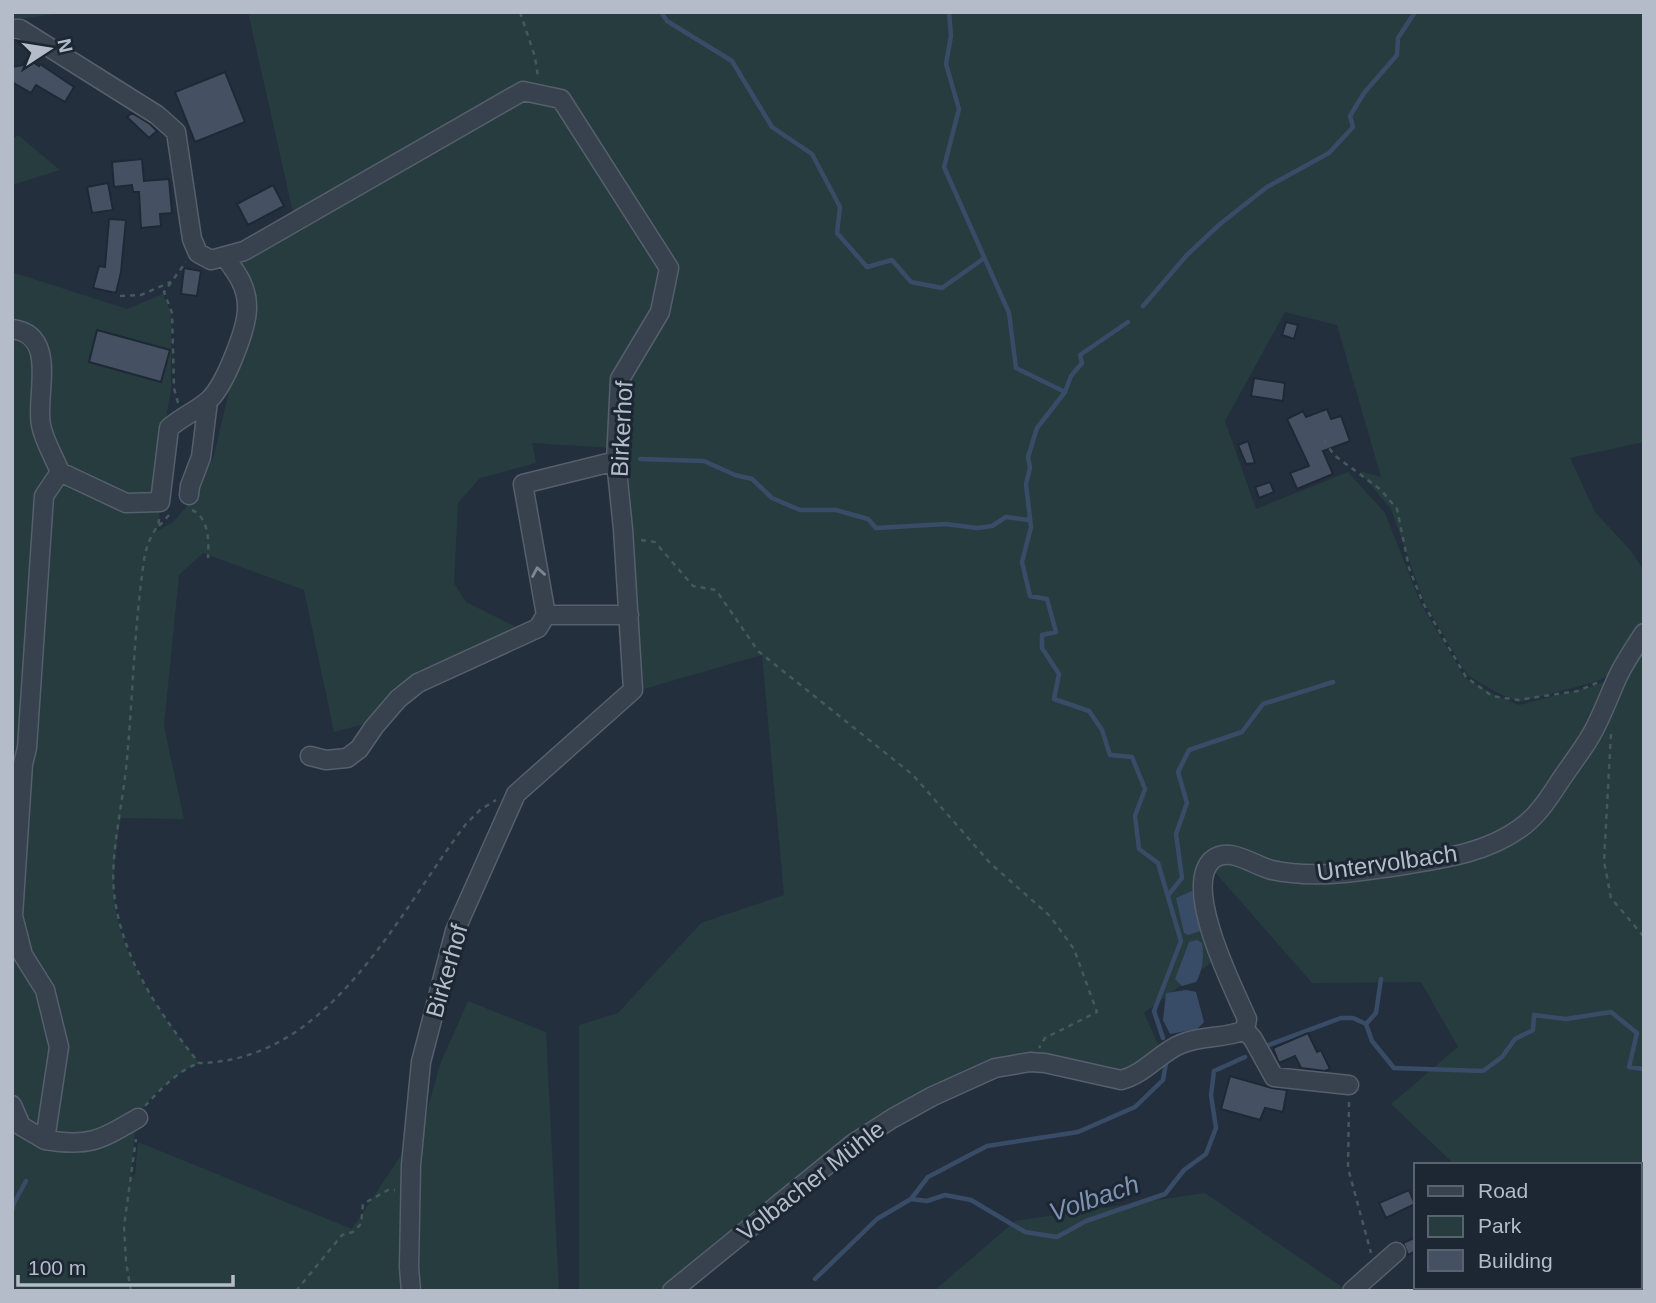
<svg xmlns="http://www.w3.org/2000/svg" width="1656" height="1303" font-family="Helvetica,sans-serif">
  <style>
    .green { fill: #263c3f }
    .water { fill: #394c67 }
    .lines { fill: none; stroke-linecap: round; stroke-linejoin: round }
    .stream { stroke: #394c67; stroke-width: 4.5 }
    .building { fill: #455162; stroke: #1f2835; stroke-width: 2 }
    .minor-casing { stroke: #565f6c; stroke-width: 21 }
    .path { stroke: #44595c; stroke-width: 2.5; stroke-dasharray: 5 5; stroke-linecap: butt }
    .minor { stroke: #38414e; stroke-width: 18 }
    .oneway { stroke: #7c8592 }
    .labels { text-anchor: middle; stroke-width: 6; stroke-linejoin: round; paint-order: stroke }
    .street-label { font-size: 24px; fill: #b4bcc9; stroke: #1d2633 }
    .water-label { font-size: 26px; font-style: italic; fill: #7c92b1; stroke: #1d2633 }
  </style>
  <rect width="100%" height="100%" fill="#242f3e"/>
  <!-- green -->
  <path class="green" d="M 12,12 L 69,12 L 12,20 Z
    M 248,12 L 1644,12 L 1644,442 L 1570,458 L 1595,512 L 1631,551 L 1644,571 L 1644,630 L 1618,671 L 1595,682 L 1519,702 L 1496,692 L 1467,675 L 1424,602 L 1391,509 L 1359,471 L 1381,477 L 1337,325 L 1285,312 L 1225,421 L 1256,509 L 1348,472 L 1385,513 L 1421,604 L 1465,678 L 1495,695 L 1519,705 L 1597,685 L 1622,673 L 1644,637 L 1644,1262 L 1640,1262 L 1640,1165 L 1455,1165 L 1391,1104 L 1458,1047 L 1421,982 L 1312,983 L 1207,863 L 1216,959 L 1144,1013 L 1162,1053 L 1122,1076 L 1027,1056 L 931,1090 L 686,1291 L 579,1291 L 579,1025 L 618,1013 L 701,923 L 784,895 L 762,655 L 640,690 L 619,461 L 623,379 L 672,267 L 566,96 L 525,86 L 294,217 Z
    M 523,96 L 559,103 L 665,268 L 657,311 L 616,379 L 614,448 L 532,443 L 536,463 L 480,478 L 458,503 L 454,583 L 466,602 L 518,628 L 412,677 L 394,688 L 365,724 L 334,732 L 304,590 L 203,553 L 179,575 L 164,726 L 184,819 L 121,818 C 117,844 112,871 114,898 C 119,957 163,1019 199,1063 C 182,1069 145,1098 139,1116 C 133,1134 133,1157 131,1176 L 135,1175 L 138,1142 L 352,1229 L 410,1142 L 405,1291 L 12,1291 L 12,272 L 127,309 L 163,294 L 171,314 L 171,389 L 155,482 L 160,502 L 159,526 L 155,532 L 173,522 L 193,499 L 200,474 L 213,459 L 249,307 L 228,259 Z
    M 18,135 L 60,170 L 12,185 L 12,139 Z
    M 468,1001 L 546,1032 L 559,1291 L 412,1291 L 418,1143 L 440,1064 Z
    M 1205,1193 L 1345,1289 L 934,1291 L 1015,1221 Z
    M 1478,1287 L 1600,1287 L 1599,1291 L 1477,1291 Z"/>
  <!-- water -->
  <path class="water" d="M 1192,891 L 1194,893 L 1200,931 L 1188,935 L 1184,933 L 1176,898 Z
    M 1197,940 L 1202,943 C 1204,955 1203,971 1196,982 L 1182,986 L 1175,979 L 1189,942 Z
    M 1186,990 L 1196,992 L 1204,1022 L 1197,1029 L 1170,1034 L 1163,1020 L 1166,993 Z"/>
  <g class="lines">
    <!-- stream -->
    <path class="stream" d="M 661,12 L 667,21 L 732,61 L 772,127 L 812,154 L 840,207 L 837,233 L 867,267 L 892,260 L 911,282 L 942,288 L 983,259
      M 949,12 L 951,36 L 946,64 L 959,109 L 944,167 L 1009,313 L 1016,368 L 1065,392 L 1037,428 L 1028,457 L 1030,468 L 1026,484 L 1031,527 L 1022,562 L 1030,596 L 1047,599 L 1056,632 L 1042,635 L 1042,648 L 1059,674 L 1054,699 L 1089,711 L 1102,730 L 1110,755 L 1132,757 L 1145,789 L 1135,816 L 1139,849 L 1158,863 L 1181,941 L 1154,1011 L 1163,1038
      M 1143,306 L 1187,255 L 1220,224 L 1267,187 L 1329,153 L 1353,127 L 1350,116 L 1364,93 L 1397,55 L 1398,38 L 1415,12
      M 1065,392 L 1071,376 L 1082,363 L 1080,355 L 1128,322
      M 640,459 L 704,461 L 735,475 L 752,479 L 772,498 L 800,510 L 836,510 L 868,519 L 876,528 L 946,524 L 977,528 L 992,526 L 1006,517 L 1029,520
      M 1169,894 L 1182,878 L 1176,834 L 1187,803 L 1178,772 L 1189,750 L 1242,732 L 1263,704 L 1333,682
      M 1366,1024 L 1376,1013 L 1381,979
      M 1266,1046 L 1341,1018 L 1353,1018 L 1366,1024 L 1372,1041 L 1394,1068 L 1483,1071 L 1502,1057 L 1515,1039 L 1533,1030 L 1534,1015 L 1566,1019 L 1611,1012 L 1637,1033 L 1629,1067 L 1644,1069
      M 911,1199 L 928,1177 L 987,1146 L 1078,1132 L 1135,1107 L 1163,1080 L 1166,1063
      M 12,1211 L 14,1203 L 26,1181
      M 815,1279 L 877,1219 L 911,1199 L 927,1201 L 945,1195 L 971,1200 L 1025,1232 L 1057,1237 L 1086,1221 L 1165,1194 L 1184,1170 L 1206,1154 L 1216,1128 L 1211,1095 L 1214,1071 L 1245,1057"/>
  </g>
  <!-- building -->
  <path class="building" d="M 27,58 L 39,66 L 40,64 L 74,87 L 65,102 L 36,85 L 31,93 L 12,82 L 12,67 L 23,65 Z
    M 225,72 L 245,122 L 195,142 L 175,92 Z
    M 132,113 L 150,124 L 157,131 L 149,138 L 127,117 Z
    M 142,159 L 144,181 L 169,179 L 172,213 L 160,214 L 161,226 L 141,228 L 139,192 L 133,192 L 132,185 L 114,187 L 112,162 Z
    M 108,183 L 113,210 L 92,213 L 87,187 Z
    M 273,185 L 284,206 L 248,225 L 237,204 Z
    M 109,219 L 126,220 L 121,272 L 116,293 L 93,288 L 99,266 L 105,267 Z
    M 184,268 L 201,271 L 197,296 L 181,294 Z
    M 1286,322 L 1298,325 L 1294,339 L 1282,335 Z
    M 97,330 L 170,350 L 161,382 L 89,362 Z
    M 1254,378 L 1285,383 L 1283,401 L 1251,396 Z
    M 1327,409 L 1331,419 L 1341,416 L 1350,441 L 1323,451 L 1333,474 L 1297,489 L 1290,473 L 1309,466 L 1287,419 L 1303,411 L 1306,417 Z
    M 1248,441 L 1255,463 L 1246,464 L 1238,445 Z
    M 1270,482 L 1274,492 L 1259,498 L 1255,487 Z
    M 1308,1033 L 1317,1052 L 1321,1050 L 1330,1069 L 1325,1071 L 1301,1068 L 1295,1056 L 1279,1063 L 1273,1048 Z
    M 1230,1076 L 1272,1088 L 1287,1090 L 1283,1112 L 1265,1108 L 1260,1120 L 1221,1109 Z
    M 1409,1190 L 1415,1204 L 1386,1218 L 1379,1203 Z
    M 1416,1237 L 1416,1251 L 1408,1255 L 1403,1243 Z"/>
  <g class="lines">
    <defs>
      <path id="minor" d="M 12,29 L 20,29 L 157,115 L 176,132 L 192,239 L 198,253 L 211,260 L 244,251 L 523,91 L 561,99 L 669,268 L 660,312 L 620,379 L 616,461 L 623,529 L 633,690 L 516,794 L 455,931 L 421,1062 L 411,1165 L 409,1267 L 411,1291
        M 12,329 C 59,335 35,395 41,425 C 44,441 54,457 60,472 L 126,503 L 160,502 L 169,428 C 181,417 197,411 209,400 C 225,385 248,327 247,306 C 247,286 236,272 225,257
        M 616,461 L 523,484 L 546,615 L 629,615
        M 189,495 L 190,486 L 201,457 L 208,401
        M 310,756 L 326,760 L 347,758 L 359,749 L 374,727 L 398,699 L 418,683 L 538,628 L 546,615
        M 1245,1030 L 1253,1039 L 1274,1077 L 1349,1085
        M 12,1105 L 21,1126 L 45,1140 L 59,1047 L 45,990 L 23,955 L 13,916 L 23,764 L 27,748 L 44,496 L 60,472
        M 45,1140 C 90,1147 100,1140 138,1118
        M 672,1291 L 854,1143 L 893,1118 L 933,1096 L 995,1068 L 1030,1062 L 1045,1063 L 1121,1080 C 1145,1074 1159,1053 1181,1044 C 1202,1035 1225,1039 1245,1030 L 1247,1019 C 1234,989 1182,888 1212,860 C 1229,845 1254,866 1272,870 C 1312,879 1358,872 1398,866 C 1440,859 1484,854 1519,829 C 1537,817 1549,798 1560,781 C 1570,766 1581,752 1590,737 C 1602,717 1609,695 1619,674 C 1626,660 1635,647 1644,633
        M 1352,1291 L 1396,1252"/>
    </defs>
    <!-- minor casing -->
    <use href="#minor" class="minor-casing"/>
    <!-- path -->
    <path class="path" d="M 520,12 L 535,57 L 538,77
      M 120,296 L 141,295 L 171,282
      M 178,403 L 174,388 L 172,313 L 164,292 L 186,262
      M 1324,440 L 1334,455 L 1381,490 L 1397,509 L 1409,568 L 1423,603 L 1466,677 L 1492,696 L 1518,700 L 1578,691 L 1599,682
      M 192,510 C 209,518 209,541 208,558
      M 159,519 C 159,527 154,530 151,537 C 146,548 144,557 143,568 C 134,631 133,695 127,758 C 124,801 108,859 115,900 C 124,962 161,1016 199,1063 C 331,1061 397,914 466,824 L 480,810 L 496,800
      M 159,526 L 169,515
      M 641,540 L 655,542 L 693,586 L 716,590 L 758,651 L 913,775 L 990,863 L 1050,916 L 1074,949 L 1097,1012 L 1045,1038 L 1039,1048
      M 1611,734 L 1604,861 L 1611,898 L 1644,937
      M 1349,1102 L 1348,1168 L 1371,1253
      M 145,1106 C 161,1089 177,1071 199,1063
      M 131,1291 L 126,1262 L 124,1226 L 136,1139
      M 296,1291 L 342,1235 L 353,1232 L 361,1224 L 363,1204 L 388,1190 L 395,1190"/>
    <!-- minor -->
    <use href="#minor" class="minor"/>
  </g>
  <!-- one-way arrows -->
  <defs><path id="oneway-chevron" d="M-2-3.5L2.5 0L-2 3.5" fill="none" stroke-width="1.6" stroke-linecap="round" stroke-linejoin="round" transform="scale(1.75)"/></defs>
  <use class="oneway" href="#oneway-chevron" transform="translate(538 572) rotate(-100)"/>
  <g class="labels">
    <!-- street labels -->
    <g class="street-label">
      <text transform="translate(622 429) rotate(-87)" y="8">Birkerhof</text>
      <text transform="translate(1387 863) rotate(-8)" y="8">Untervolbach</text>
      <text transform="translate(447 971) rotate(-74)" y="8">Birkerhof</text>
      <text transform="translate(811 1181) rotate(-38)" y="8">Volbacher Mühle</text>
    </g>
    <!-- water labels -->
    <g class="water-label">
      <text transform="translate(1094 1198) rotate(-19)" y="9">Volbach</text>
    </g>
  </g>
  <!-- border -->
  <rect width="1656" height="1303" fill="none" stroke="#b4bcc9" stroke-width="28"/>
  <!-- legend -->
  <rect x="1414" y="1163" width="228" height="126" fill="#1d2633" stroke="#59626f" stroke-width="2"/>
  <rect x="1428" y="1186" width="35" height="10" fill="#38414e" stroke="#59626f" stroke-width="2"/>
  <text x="1478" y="1198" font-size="21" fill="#b4bcc9">Road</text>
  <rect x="1428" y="1216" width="35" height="21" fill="#263c3f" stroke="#59626f" stroke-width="2"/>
  <text x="1478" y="1233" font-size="21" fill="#b4bcc9">Park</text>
  <rect x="1428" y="1250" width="35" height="21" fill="#455162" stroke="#59626f" stroke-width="2"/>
  <text x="1478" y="1268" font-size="21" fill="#b4bcc9">Building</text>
  <!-- north arrow -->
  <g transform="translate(49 49) rotate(78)" stroke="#1d2633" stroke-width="5" paint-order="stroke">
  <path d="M0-5L12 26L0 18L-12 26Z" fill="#b4bcc9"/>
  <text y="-10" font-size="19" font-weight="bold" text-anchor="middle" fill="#b4bcc9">N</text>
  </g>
  <!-- scale -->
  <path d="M18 1275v10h215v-10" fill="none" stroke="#b4bcc9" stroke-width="3.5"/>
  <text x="28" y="1275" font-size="21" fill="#b4bcc9" stroke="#1d2633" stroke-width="5" paint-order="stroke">100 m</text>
</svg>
